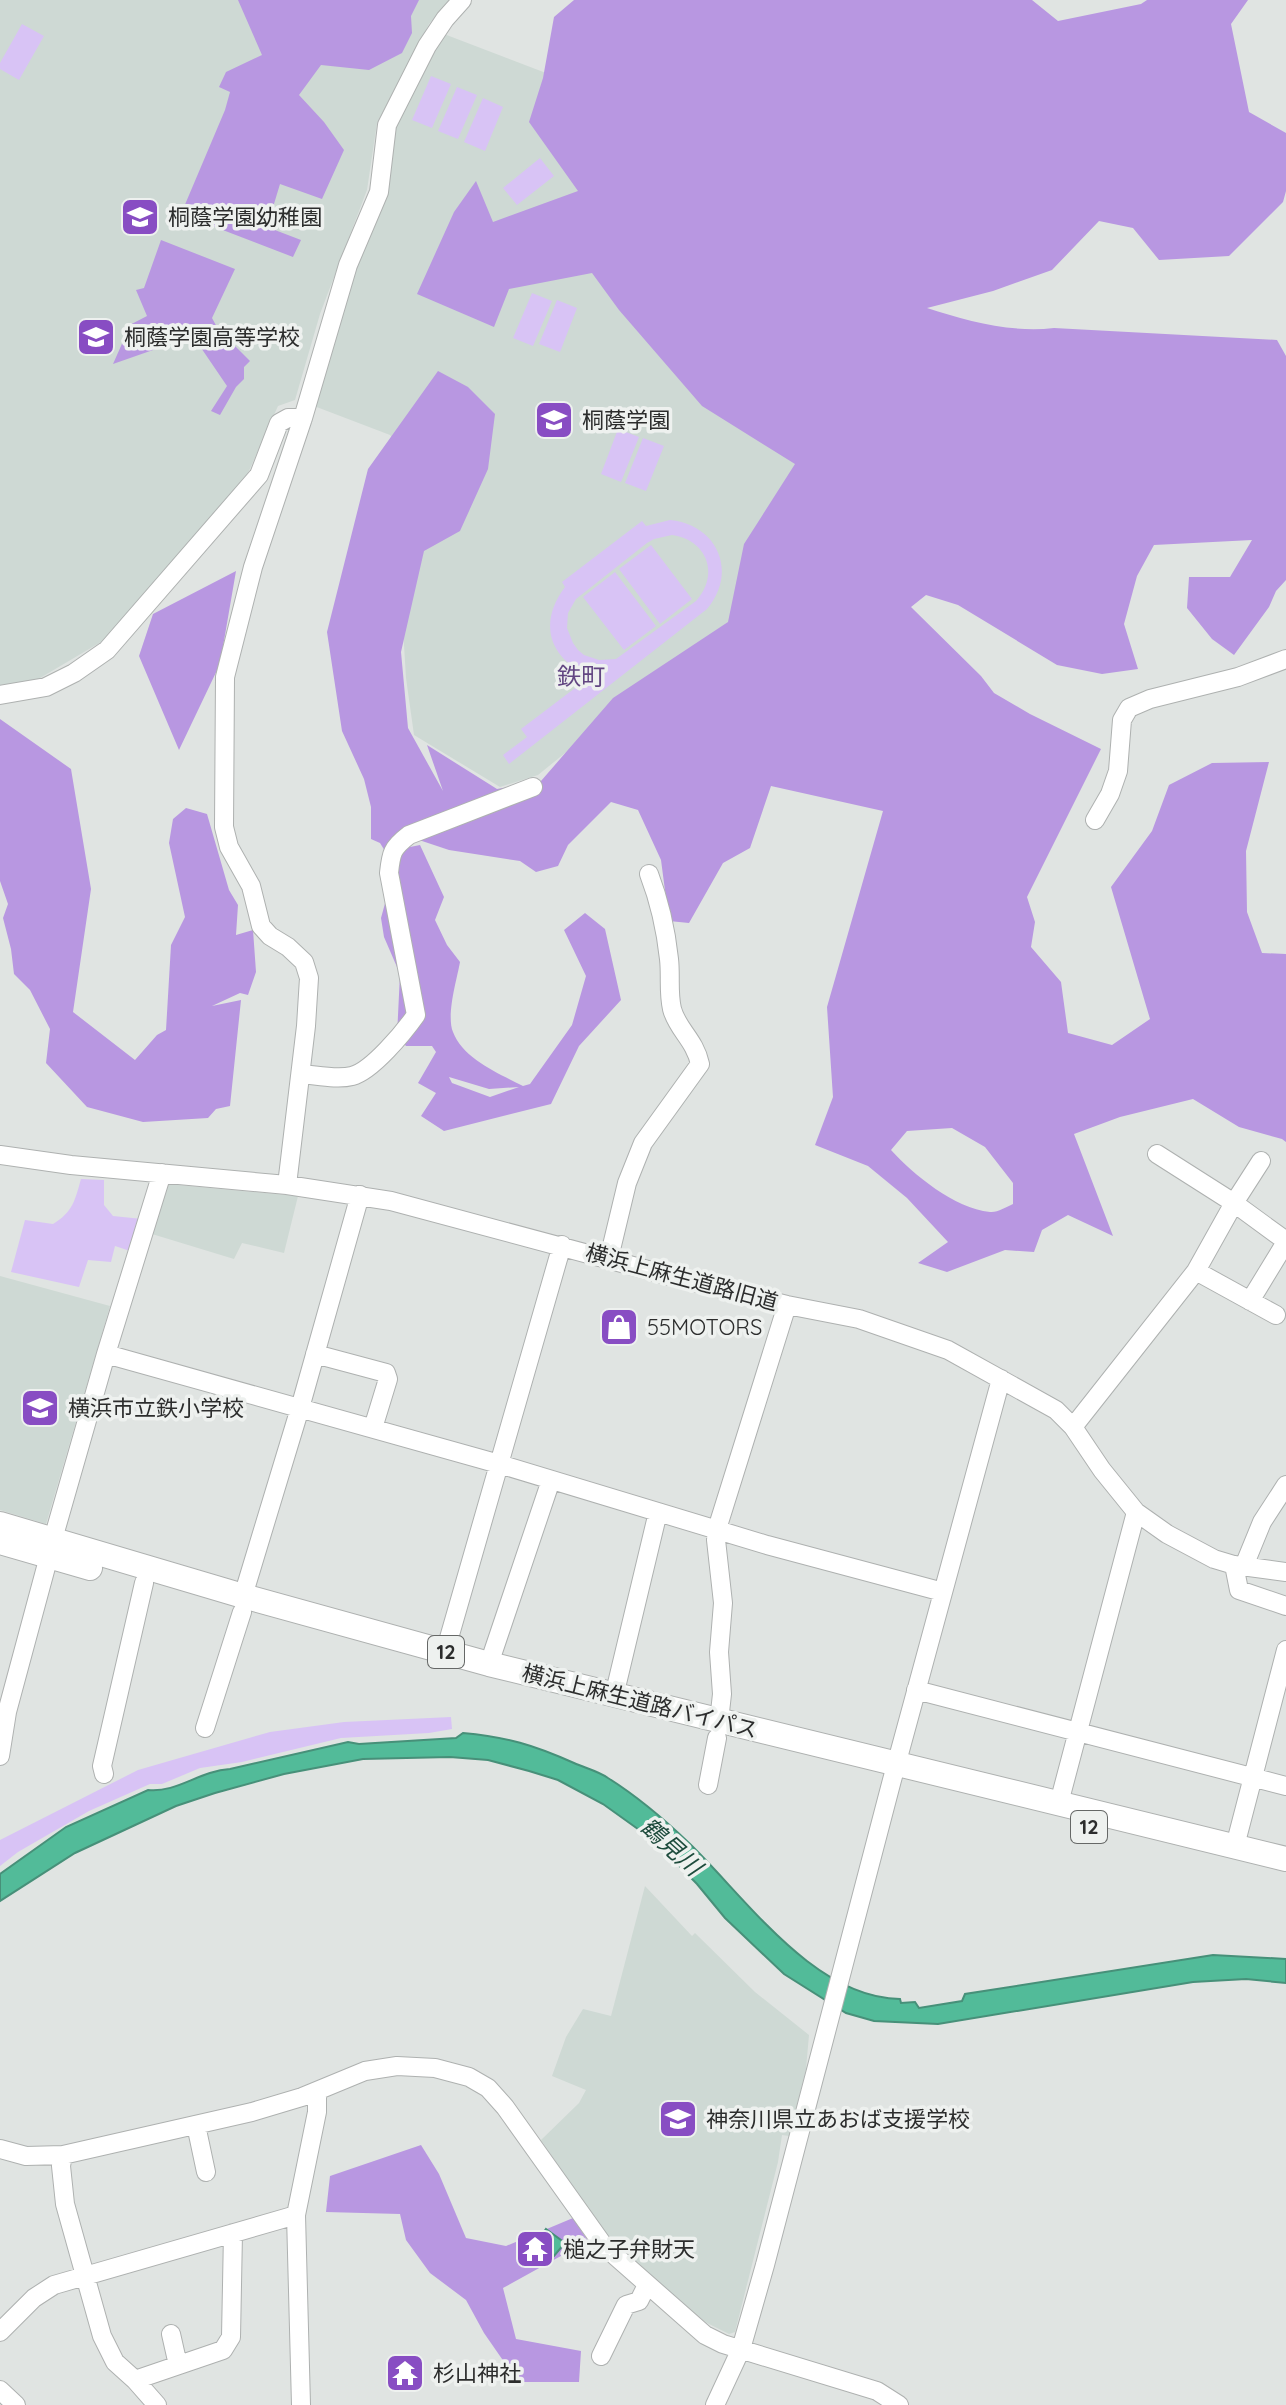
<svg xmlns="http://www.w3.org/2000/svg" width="1286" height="2405" font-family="Quicksand,'Noto Sans JP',sans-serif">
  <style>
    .built { fill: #ced9d4 }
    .green { fill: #d8c3f5; fill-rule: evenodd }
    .forest { fill: #b897e1; fill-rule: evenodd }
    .water { fill: #52bb99; stroke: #479079; stroke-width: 2 }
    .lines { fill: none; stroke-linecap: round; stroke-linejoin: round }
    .minor-casing { stroke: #aeb1b0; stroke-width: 20 }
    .major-casing { stroke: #aeb1b0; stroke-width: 26 }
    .minor { stroke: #fff; stroke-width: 18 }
    .major { stroke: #fff; stroke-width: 24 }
    .labels { text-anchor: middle; stroke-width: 7; stroke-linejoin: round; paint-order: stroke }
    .shield { fill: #eef1ef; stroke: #666867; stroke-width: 2 }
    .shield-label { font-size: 20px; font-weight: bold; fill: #2c2d2d }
    .poi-label { font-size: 22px; fill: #2c2d2d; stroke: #eef1ef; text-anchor: start }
    .street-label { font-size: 22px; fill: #2c2d2d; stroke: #eef1ef }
    .neighbourhood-label { font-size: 24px; fill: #624682; stroke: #eef1ef }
    .water-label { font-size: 24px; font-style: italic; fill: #1e4c3d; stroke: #eef1ef }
  </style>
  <rect width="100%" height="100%" fill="#e0e4e2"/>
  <!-- built -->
  <path class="built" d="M 0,0 L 449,0 L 429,24 L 377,123 L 367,190 L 320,314 L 295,400 L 278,406 L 248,473 L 124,622 L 106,639 L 35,681 L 0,685 Z
    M 444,34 L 580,86 L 800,461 L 729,639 L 655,680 L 538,775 L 500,787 L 414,735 L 406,678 L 401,595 L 402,450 L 390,435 L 314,406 L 395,124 L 419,76 Z
    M 167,1184 L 298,1196 L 284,1253 L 242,1243 L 234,1259 L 152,1234 Z
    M 0,1276 L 110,1306 L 46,1524 L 0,1510 Z
    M 645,1886 L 692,1936 L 695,1933 L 755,1992 L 809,2035 L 806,2069 L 789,2136 L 782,2135 L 778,2162 L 735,2332 L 729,2334 L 707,2323 L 672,2297 L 602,2229 L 541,2140 L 579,2103 L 586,2090 L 552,2076 L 566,2037 L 583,2009 L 611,2016 Z"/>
  <!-- green -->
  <path class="green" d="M 22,24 L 44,36 L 19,80 L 0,69 L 0,63 Z
    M 431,76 L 451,84 L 432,128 L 412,120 Z
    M 457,87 L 477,95 L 458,139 L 438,131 Z
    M 483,98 L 503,107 L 485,151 L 464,142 Z
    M 540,158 L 554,176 L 517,205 L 503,188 Z
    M 532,293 L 552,301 L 533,346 L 513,338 Z
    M 557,300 L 577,308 L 560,352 L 539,344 Z
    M 618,429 L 639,437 L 621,482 L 601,474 Z
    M 643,438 L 664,446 L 646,491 L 625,483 Z
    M 670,520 C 718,525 738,572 707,609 L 509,764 L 503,755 L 527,737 L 521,729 L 591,676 C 550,660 537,624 565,587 L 562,582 L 642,521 L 646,526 ZM 672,535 C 707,540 720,574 696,601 L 616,659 L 599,660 L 584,655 L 578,650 L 573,643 L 567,628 L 568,613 L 576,599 L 647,543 L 654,539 Z
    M 651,545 L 692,599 L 660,624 L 619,569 Z
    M 615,572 L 656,626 L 624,650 L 583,597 Z
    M 81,1179 L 104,1180 L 104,1205 L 113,1216 L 142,1219 L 130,1251 L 115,1246 L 111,1262 L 88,1260 L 79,1287 L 11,1272 L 25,1220 L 53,1224 C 73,1212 75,1200 81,1179 Z
    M 451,1717 L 452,1729 L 429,1733 L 341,1738 L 242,1762 L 200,1768 L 162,1784 L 150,1784 L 89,1811 L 18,1852 L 0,1866 L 0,1840 L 138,1770 L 270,1732 L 344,1722 Z"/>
  <!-- forest -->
  <path class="forest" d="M 238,0 L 419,0 L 411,16 L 412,33 L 402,53 L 369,70 L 321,65 L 299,95 L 324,122 L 344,150 L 322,199 L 280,184 L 267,227 L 301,240 L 293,257 L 181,214 L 225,110 L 230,92 L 219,87 L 226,72 L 262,55 Z
    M 574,0 L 1032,0 L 1058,21 L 1141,4 L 1147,0 L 1248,0 L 1231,24 L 1249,112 L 1286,133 L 1286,191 L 1283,202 L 1229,256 L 1159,260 L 1133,228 L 1099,221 L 1052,270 L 993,291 L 927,308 C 967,321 1011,333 1054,328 L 1277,340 L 1286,356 L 1286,580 L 1276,591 L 1269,607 L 1234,655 L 1212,639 L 1187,608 L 1189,577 L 1230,577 L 1252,540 L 1154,545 L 1137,576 L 1124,624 L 1138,669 L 1102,674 L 1057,665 L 958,605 L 926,595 L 911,607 L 981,676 L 994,693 L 1030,714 L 1101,749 L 1027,897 L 1035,922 L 1031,947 L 1061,982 L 1068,1033 L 1112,1045 L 1150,1019 L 1111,887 L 1152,831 L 1169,785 L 1212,763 L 1269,762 L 1246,851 L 1247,912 L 1262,953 L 1286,954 L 1286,1142 L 1282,1139 L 1239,1127 L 1193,1099 L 1120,1117 L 1074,1134 L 1113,1236 L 1068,1215 L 1042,1230 L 1034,1252 L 1005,1250 L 947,1272 L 918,1263 L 948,1242 L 907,1198 L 868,1166 L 815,1145 L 833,1097 L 827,1007 L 883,811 L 771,786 L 750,848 L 723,863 L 689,923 L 669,921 L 661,860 L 638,810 L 611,802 L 568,845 L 558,866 L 536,872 L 520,861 L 449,850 L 416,839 L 400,849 L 420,845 L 444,897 L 435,920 L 447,945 L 460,962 C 457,979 446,1015 453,1032 C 463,1059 500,1074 523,1086 L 530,1084 L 572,1025 L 586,976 L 564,930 L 585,913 L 605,929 L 621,1000 L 579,1046 L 551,1104 L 444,1131 L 421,1116 L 436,1093 L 418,1083 L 436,1052 L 432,1046 L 406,1046 L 397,1036 L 400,974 L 384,937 L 381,918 L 395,867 L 380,843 L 371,839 L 371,807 L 364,779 L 342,731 L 327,632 L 368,469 L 438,371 L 468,387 L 495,414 L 488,469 L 460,531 L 424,551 L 401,652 L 408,728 L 443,791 L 427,745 L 497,789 L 541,781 L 613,698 L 728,622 L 744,544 L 795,464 L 702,406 L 619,310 L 592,273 L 509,289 L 494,327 L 417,294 L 454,212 L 476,181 L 493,222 L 578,191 L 529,122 L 543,78 L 554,17 ZM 449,1077 L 489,1089 L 519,1087 L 490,1097 L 452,1083 ZM 952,1128 L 985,1147 L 1013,1183 L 1013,1204 C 1006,1207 997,1213 990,1212 C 954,1208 914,1175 891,1150 L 907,1131 Z
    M 161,240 L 235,269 L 212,318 L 218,329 L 250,361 L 244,367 L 244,379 L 236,387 L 220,415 L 211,411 L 227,386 L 193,336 L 113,364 L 125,337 L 122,329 L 147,316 L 136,290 L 144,288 Z
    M 236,571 L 220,664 L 179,750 L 139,656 L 153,614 Z
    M 0,719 L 71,769 L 91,889 L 73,1012 L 135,1060 L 157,1035 L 166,1030 L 171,945 L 185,917 L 169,843 L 173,819 L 186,808 L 207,814 L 229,890 L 238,905 L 236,935 L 253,930 L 256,972 L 248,995 L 240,993 L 212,1006 L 241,1000 L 230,1106 L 216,1109 L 208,1118 L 143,1122 L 87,1107 L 46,1063 L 50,1029 L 30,990 L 14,974 L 11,949 L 3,918 L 8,904 L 0,881 Z
    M 421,2145 L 439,2174 L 466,2238 L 506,2246 L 573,2218 L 588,2241 L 503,2288 L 516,2339 L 581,2351 L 579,2382 L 518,2382 L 484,2333 L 466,2300 L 430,2273 L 406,2240 L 400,2214 L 326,2212 L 330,2176 Z"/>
  <!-- water -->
  <path class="water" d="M 463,1733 C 507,1737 534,1745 574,1763 C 585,1768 598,1771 608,1778 C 635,1795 666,1821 689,1843 C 746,1898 814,1998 900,1999 L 901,2003 L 915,2002 L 919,2008 L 962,2001 L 965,1994 L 1213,1955 L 1286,1959 L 1286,1983 L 1246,1979 L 1193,1982 L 938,2024 L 874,2021 L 846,2013 L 784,1974 L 725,1918 L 697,1884 L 656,1842 L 603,1804 L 558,1780 L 529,1771 L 488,1760 L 450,1757 L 363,1759 L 284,1774 L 215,1793 L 176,1806 L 75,1853 L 0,1901 L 0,1874 L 66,1827 L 148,1790 C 177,1793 199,1771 230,1769 L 348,1742 L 359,1744 L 456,1738 Z
    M 546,2229 L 565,2243 L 554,2256 L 546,2255 L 539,2239 Z"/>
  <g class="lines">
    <defs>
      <path id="minor" d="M 0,695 L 46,687 L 74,673 L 107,650 L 259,475 L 279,423 L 288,418 L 303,418
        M 1095,820 L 1110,794 L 1118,771 L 1122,720 L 1129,708 L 1150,699 L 1238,677 L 1286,659
        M 301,1074 C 316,1075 337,1080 352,1076 C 372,1071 404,1032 416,1015 L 389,873 C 391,853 392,848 409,835 L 533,787
        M 1157,1154 L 1234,1203 L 1286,1241
        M 0,1155 L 71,1165 L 287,1185 L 391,1201 L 670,1276 L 787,1305 L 859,1319 L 948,1350 L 1056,1410 L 1073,1427 L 1102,1470 L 1136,1512 L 1167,1534 L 1214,1559 L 1234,1565 L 1286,1572
        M 287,1185 L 306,1026 L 309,978 L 304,962 L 288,947 L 270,936 L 261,926 L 251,886 L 229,847 L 224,827 L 225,677 L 253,567 L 303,418 L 348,265 L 379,192 L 387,125 L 427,46 L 445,19 L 462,0
        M 609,1258 L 627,1183 L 643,1143 L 700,1064 C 695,1040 677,1029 672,1009 C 668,992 671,976 669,959 C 666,931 659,900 649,874
        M 1196,1271 L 1276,1315
        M 1250,1301 L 1286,1242
        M 106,1354 L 499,1464 L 767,1545 L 943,1592
        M 315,1354 L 386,1373 L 388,1379 L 373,1428
        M 1073,1427 L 1196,1271 L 1234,1203 L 1261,1161
        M 53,1539 L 106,1354 L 162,1173
        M 1234,1565 L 1239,1590 L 1286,1606
        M 1244,1566 L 1262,1522 L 1286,1485
        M 243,1596 L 300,1408 L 360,1195
        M 445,1652 L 562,1245
        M 489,1664 L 551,1480
        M 916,1690 L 1286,1786
        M 614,1696 L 658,1512
        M 719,1721 L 722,1694 L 719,1652 L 723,1603 L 716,1540 L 717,1529 L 787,1305
        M 205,1728 L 242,1612
        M 0,1756 L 7,1712 L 49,1556
        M 104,1774 L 102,1766 L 144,1583
        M 708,1785 L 717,1738
        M 1059,1803 L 1136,1512
        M 1235,1846 L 1286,1650
        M 196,2125 L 206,2172
        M 0,2149 L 26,2156 L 63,2155 L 252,2112 L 302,2097 L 365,2071 L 397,2066 L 435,2068 L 469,2077 L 488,2088 L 505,2107 L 604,2246 L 705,2335 L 723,2344 L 877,2391 L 899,2405
        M 63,2155 L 61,2166 L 65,2204 L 102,2336 L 115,2362 L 135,2380 L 157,2405
        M 296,2215 L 301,2405
        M 0,2332 L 34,2298 L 54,2285 L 296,2215 L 317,2112 L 317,2092
        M 171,2334 L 178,2365
        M 601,2356 L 626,2305 L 639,2301 L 647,2285
        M 135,2380 L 223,2350 L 231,2337 L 233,2233
        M 0,2390 L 16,2405
        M 715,2405 L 741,2349 L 765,2265 L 892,1780 L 1001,1379"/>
      <path id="major" d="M 0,1524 L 243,1596 L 489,1664 L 1286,1859
        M 0,1542 L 90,1568"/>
    </defs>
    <!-- minor casing -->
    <use href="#minor" class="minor-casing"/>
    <!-- major casing -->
    <use href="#major" class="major-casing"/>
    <!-- minor -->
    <use href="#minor" class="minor"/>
    <!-- major -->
    <use href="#major" class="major"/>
  </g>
  <!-- icons -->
  <defs>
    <symbol id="school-square" viewBox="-11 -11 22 22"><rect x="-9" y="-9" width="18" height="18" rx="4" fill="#884dc3" stroke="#eef1ef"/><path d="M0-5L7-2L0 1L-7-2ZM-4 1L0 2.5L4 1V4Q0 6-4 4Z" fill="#fff"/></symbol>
    <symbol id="shop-square" viewBox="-11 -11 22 22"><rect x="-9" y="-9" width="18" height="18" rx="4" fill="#884dc3" stroke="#eef1ef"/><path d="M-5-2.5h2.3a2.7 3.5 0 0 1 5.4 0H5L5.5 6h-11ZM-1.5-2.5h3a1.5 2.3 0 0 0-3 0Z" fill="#fff"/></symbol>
    <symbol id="temple-square" viewBox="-11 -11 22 22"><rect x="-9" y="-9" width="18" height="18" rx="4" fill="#884dc3" stroke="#eef1ef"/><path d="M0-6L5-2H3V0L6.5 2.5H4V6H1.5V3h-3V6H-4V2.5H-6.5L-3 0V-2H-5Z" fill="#fff"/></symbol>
  </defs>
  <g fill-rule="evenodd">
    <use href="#school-square" x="118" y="195" width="44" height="44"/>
    <use href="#school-square" x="74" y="315" width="44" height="44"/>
    <use href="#school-square" x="532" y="398" width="44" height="44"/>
    <use href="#shop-square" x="597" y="1305" width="44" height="44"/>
    <use href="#school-square" x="18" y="1386" width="44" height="44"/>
    <use href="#school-square" x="656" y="2097" width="44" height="44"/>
    <use href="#temple-square" x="513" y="2227" width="44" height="44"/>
    <use href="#temple-square" x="383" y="2351" width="44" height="44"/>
  </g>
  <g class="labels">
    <!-- shield labels -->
    <g class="shield">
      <rect x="428" y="1636" width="36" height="32" rx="6"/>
      <rect x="1071" y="1811" width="36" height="32" rx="6"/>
    </g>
    <g class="shield-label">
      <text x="446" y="1659">12</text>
      <text x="1089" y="1834">12</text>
    </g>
    <!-- poi labels -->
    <g class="poi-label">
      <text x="168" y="225">桐蔭学園幼稚園</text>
      <text x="124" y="345">桐蔭学園高等学校</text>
      <text x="582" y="428">桐蔭学園</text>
      <text x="647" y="1335">55MOTORS</text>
      <text x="68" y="1416">横浜市立鉄小学校</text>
      <text x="706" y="2127">神奈川県立あおば支援学校</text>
      <text x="563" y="2257">槌之子弁財天</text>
      <text x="433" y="2381">杉山神社</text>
    </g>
    <!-- street labels -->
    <g class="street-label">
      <text transform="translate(682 1277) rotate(15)" y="8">横浜上麻生道路旧道</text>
      <text transform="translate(640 1701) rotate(14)" y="8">横浜上麻生道路バイパス</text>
    </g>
    <!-- neighbourhood labels -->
    <g class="neighbourhood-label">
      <text x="581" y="685">鉄町</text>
    </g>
    <!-- water labels -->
    <g class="water-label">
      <text transform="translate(671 1847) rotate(42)" y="8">鶴見川</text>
    </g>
  </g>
</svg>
